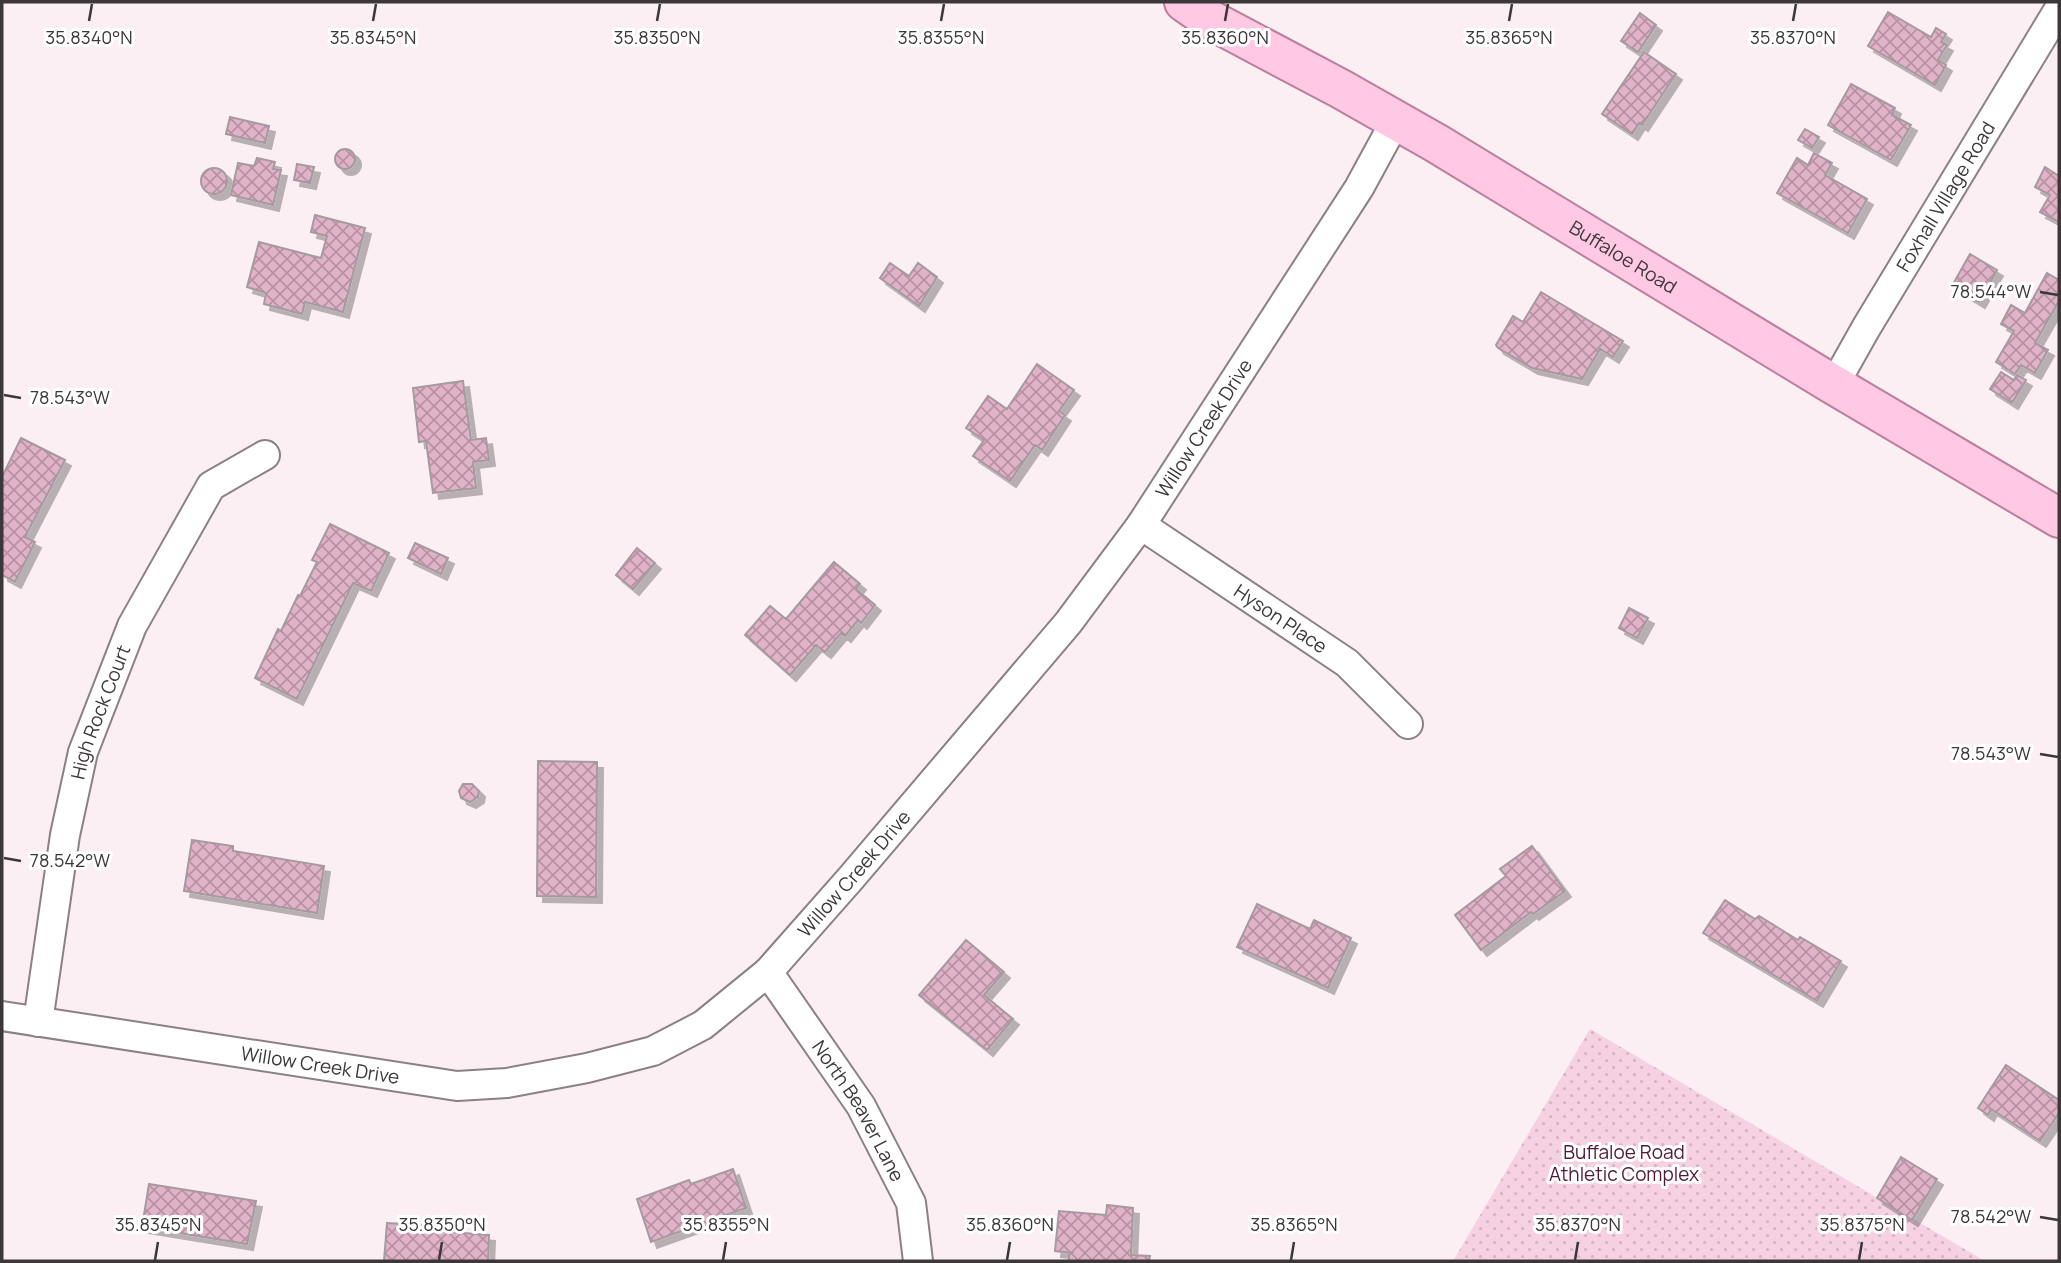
<svg xmlns="http://www.w3.org/2000/svg" width="2061" height="1263" font-family="Manrope,sans-serif">
  <style>
    .park { fill: url(#park-dots) }
    .building { fill: url(#building-cross-hatch); stroke: #a59a9e; stroke-width: 2; filter: url(#shadow) }
    .lines { fill: none; stroke-linecap: round; stroke-linejoin: round }
    .street-casing { stroke: #8b8185; stroke-width: 32 }
    .primary-casing { stroke: #bb7e9c; stroke-width: 42 }
    .street { stroke: #fff; stroke-width: 28 }
    .primary { stroke: #ffc8e3; stroke-width: 38 }
    .ticks { fill: none; stroke: #3c3739; stroke-width: 2.5 }
    .labels { text-anchor: middle; stroke-width: 6; stroke-linejoin: round; paint-order: stroke }
    .street-label { font-size: 19px; fill: #3c3739; stroke: #fff }
    .park-label { font-size: 19px; fill: #501938; stroke: #fff }
    .ticks-label { font-size: 18px; text-anchor: middle; fill: #3c3739; stroke: #fff; stroke-width: 6; stroke-linejoin: round; paint-order: stroke }
  </style>
  <defs>
    <pattern id="park-dots" width="8" height="8" patternUnits="userSpaceOnUse" patternTransform="scale(1.75)"><rect width="8" height="8" fill="#f6d1e2"/><path d="M2 2h.1M6 6h.1" fill="none" stroke="#d4b4c3" stroke-width="1.8" stroke-linecap="round"/></pattern>
    <pattern id="building-cross-hatch" width="8" height="8" patternUnits="userSpaceOnUse" patternTransform="scale(1.75)"><rect width="8" height="8" fill="#e1b3c8"/><path d="M0 0l8 8M0 8l8-8" fill="none" stroke="#b892a3"/></pattern>
    <filter id="shadow"><feDropShadow dx="6" dy="6" stdDeviation="0" flood-color="#0004"/></filter>
  </defs>
  <rect width="100%" height="100%" fill="#fbeff4"/>
  <!-- park -->
  <path class="park" d="M 1590,1029 L 1985,1261 L 1453,1261 Z"/>
  <!-- building -->
  <path class="building" d="M 1888,12 L 1931,37 L 1936,28 L 1946,34 L 1941,42 L 1947,45 L 1938,60 L 1946,65 L 1935,85 L 1868,46 Z
    M 1640,13 L 1656,25 L 1638,52 L 1621,41 Z
    M 1644,52 L 1676,74 L 1642,125 L 1639,123 L 1632,134 L 1602,114 Z
    M 1851,84 L 1895,108 L 1892,115 L 1911,125 L 1891,160 L 1828,125 Z
    M 230,117 L 269,126 L 265,143 L 226,134 Z
    M 1805,129 L 1819,137 L 1812,148 L 1798,140 Z
    M335 159a10 10 0 1 1 20 0a10 10 0 1 1-20 0Z
    M 1814,153 L 1832,163 L 1825,175 L 1867,199 L 1848,233 L 1777,193 L 1797,158 L 1808,165 Z
    M 257,158 L 275,162 L 273,169 L 281,170 L 273,205 L 231,195 L 238,163 L 254,166 Z
    M 297,164 L 314,167 L 310,183 L 294,180 Z
    M 2045,167 L 2059,176 L 2059,222 L 2040,212 L 2050,195 L 2035,187 Z
    M201 181a13 13 0 1 1 26 0a13 13 0 1 1-26 0Z
    M 315,215 L 365,228 L 343,312 L 305,302 L 302,314 L 264,304 L 266,293 L 247,287 L 259,242 L 321,258 L 327,236 L 311,232 Z
    M 1970,254 L 1997,270 L 1979,302 L 1952,286 Z
    M 890,263 L 909,276 L 918,263 L 937,277 L 919,306 L 880,278 Z
    M 2047,273 L 2059,280 L 2059,301 L 2035,343 L 2048,350 L 2035,373 L 2021,365 L 2015,374 L 1996,362 L 2014,331 L 2001,324 L 2011,305 L 2025,313 Z
    M 1541,292 L 1623,341 L 1613,357 L 1600,349 L 1582,379 L 1532,368 L 1498,348 L 1496,345 L 1513,316 L 1523,322 Z
    M 1037,364 L 1074,390 L 1059,411 L 1065,415 L 1042,450 L 1035,445 L 1010,481 L 973,456 L 984,440 L 966,428 L 988,396 L 1007,409 Z
    M 2001,372 L 2014,380 L 2017,375 L 2026,380 L 2012,403 L 1990,389 Z
    M 463,381 L 471,440 L 486,438 L 489,460 L 473,462 L 476,488 L 433,493 L 426,441 L 419,442 L 413,388 Z
    M 21,438 L 65,460 L 25,537 L 35,542 L 15,582 L 2,575 L 2,477 Z
    M 330,524 L 389,553 L 371,591 L 353,583 L 297,699 L 255,678 L 278,629 L 281,631 L 298,595 L 300,596 L 317,562 L 312,560 Z
    M 415,543 L 448,558 L 441,574 L 408,558 Z
    M 637,548 L 655,563 L 633,589 L 616,575 Z
    M 834,562 L 860,584 L 856,589 L 875,605 L 861,623 L 858,620 L 845,636 L 841,633 L 825,652 L 816,645 L 790,675 L 745,635 L 770,606 L 786,619 Z
    M 1629,608 L 1648,618 L 1637,638 L 1619,628 Z
    M 538,761 L 597,762 L 596,897 L 537,896 Z
    M 463,784 L 472,784 L 479,791 L 478,797 L 470,802 L 461,798 L 459,791 Z
    M 192,840 L 233,846 L 233,851 L 324,866 L 317,913 L 184,891 Z
    M 1532,846 L 1565,891 L 1533,914 L 1531,912 L 1481,950 L 1455,915 L 1506,876 L 1500,869 Z
    M 1725,900 L 1755,919 L 1759,916 L 1798,940 L 1800,937 L 1841,961 L 1817,1001 L 1703,933 Z
    M 1257,904 L 1310,929 L 1314,920 L 1351,938 L 1328,988 L 1237,947 Z
    M 966,940 L 1004,972 L 984,995 L 1013,1019 L 987,1050 L 919,995 Z
    M 2006,1065 L 2059,1100 L 2059,1113 L 2040,1141 L 1991,1109 L 1988,1115 L 1978,1108 Z
    M 1901,1157 L 1937,1179 L 1912,1220 L 1877,1198 Z
    M 733,1169 L 746,1208 L 651,1242 L 637,1199 L 689,1180 L 691,1184 Z
    M 149,1184 L 256,1201 L 247,1244 L 142,1227 Z
    M 1107,1205 L 1133,1208 L 1131,1255 L 1150,1256 L 1149,1261 L 1069,1261 L 1069,1255 L 1072,1253 L 1055,1251 L 1059,1211 L 1106,1215 Z
    M 387,1223 L 437,1226 L 436,1231 L 489,1235 L 488,1261 L 384,1261 Z"/>
  <g class="lines">
    <defs>
      <g id="street">
        <path id="s1" d="M 1834,385 L 1866,328 L 2059,9"/>
        <path id="s2" d="M 1141,525 L 1347,663 L 1408,724"/>
        <path id="s3" d="M 768,972 L 861,1106 L 911,1203 L 918,1261"/>
        <path id="s4" d="M 2,1016 L 457,1086 L 507,1083 L 587,1068 L 653,1051 L 703,1025 L 768,972 L 851,878 L 1068,623 L 1141,525 L 1359,188 L 1396,120"/>
        <path id="s5" d="M 38,1022 L 65,835 L 83,752 L 132,626 L 211,486 L 265,455"/>
      </g>
      <g id="primary">
        <path id="s6" d="M 1184,2 L 1207,18 L 1341,89 L 1436,143 L 1834,385 L 2059,518"/>
      </g>
    </defs>
    <!-- street casing -->
    <use href="#street" class="street-casing"/>
    <!-- primary casing -->
    <use href="#primary" class="primary-casing"/>
    <!-- street -->
    <use href="#street" class="street"/>
    <!-- primary -->
    <use href="#primary" class="primary"/>
  </g>
  <!-- ticks -->
  <path class="ticks" d="M 89,21 L 92,4M 373,21 L 376,4M 657,21 L 660,4M 941,21 L 944,4M 1225,21 L 1228,4M 1509,21 L 1512,4M 1793,21 L 1796,4M 2040,292 L 2058,295M 4,395 L 21,398M 2040,754 L 2058,757M 4,858 L 21,861M 2040,1217 L 2058,1220M 155,1260 L 158,1242M 439,1260 L 442,1242M 723,1260 L 726,1242M 1007,1260 L 1010,1242M 1291,1260 L 1294,1242M 1575,1260 L 1578,1242M 1859,1260 L 1862,1242"/>
  <g class="labels">
    <!-- street labels -->
    <g class="street-label">
      <text dy="7" stroke="none"><textPath href="#s1" startOffset="219">Foxhall Village Road</textPath></text>
      <text dy="7" stroke="none"><textPath href="#s6" startOffset="508">Buffaloe Road</textPath></text>
      <text dy="7" stroke="none"><textPath href="#s4" startOffset="1498">Willow Creek Drive</textPath></text>
      <text dy="7" stroke="none"><textPath href="#s2" startOffset="168">Hyson Place</textPath></text>
      <text dy="7" stroke="none"><textPath href="#s5" startOffset="317">High Rock Court</textPath></text>
      <text dy="7" stroke="none"><textPath href="#s4" startOffset="931">Willow Creek Drive</textPath></text>
      <text dy="7" stroke="none"><textPath href="#s4" startOffset="322">Willow Creek Drive</textPath></text>
      <text dy="7" stroke="none"><textPath href="#s3" startOffset="166">North Beaver Lane</textPath></text>
    </g>
    <!-- park labels -->
    <g class="park-label">
      <text x="1624" y="1159">Buffaloe Road<tspan x="1624" dy="22">Athletic Complex</tspan></text>
    </g>
  </g>
  <g class="ticks-label">
    <text x="89" y="44">35.8340°N</text>
    <text x="373" y="44">35.8345°N</text>
    <text x="657" y="44">35.8350°N</text>
    <text x="941" y="44">35.8355°N</text>
    <text x="1225" y="44">35.8360°N</text>
    <text x="1509" y="44">35.8365°N</text>
    <text x="1793" y="44">35.8370°N</text>
    <text x="1991" y="298">78.544°W</text>
    <text x="70" y="404">78.543°W</text>
    <text x="1991" y="760">78.543°W</text>
    <text x="70" y="867">78.542°W</text>
    <text x="1991" y="1223">78.542°W</text>
    <text x="158" y="1231">35.8345°N</text>
    <text x="442" y="1231">35.8350°N</text>
    <text x="726" y="1231">35.8355°N</text>
    <text x="1010" y="1231">35.8360°N</text>
    <text x="1294" y="1231">35.8365°N</text>
    <text x="1578" y="1231">35.8370°N</text>
    <text x="1862" y="1231">35.8375°N</text>
  </g>
  <!-- border -->
  <rect width="2061" height="1263" fill="none" stroke="#3c3739" stroke-width="7"/>
</svg>
